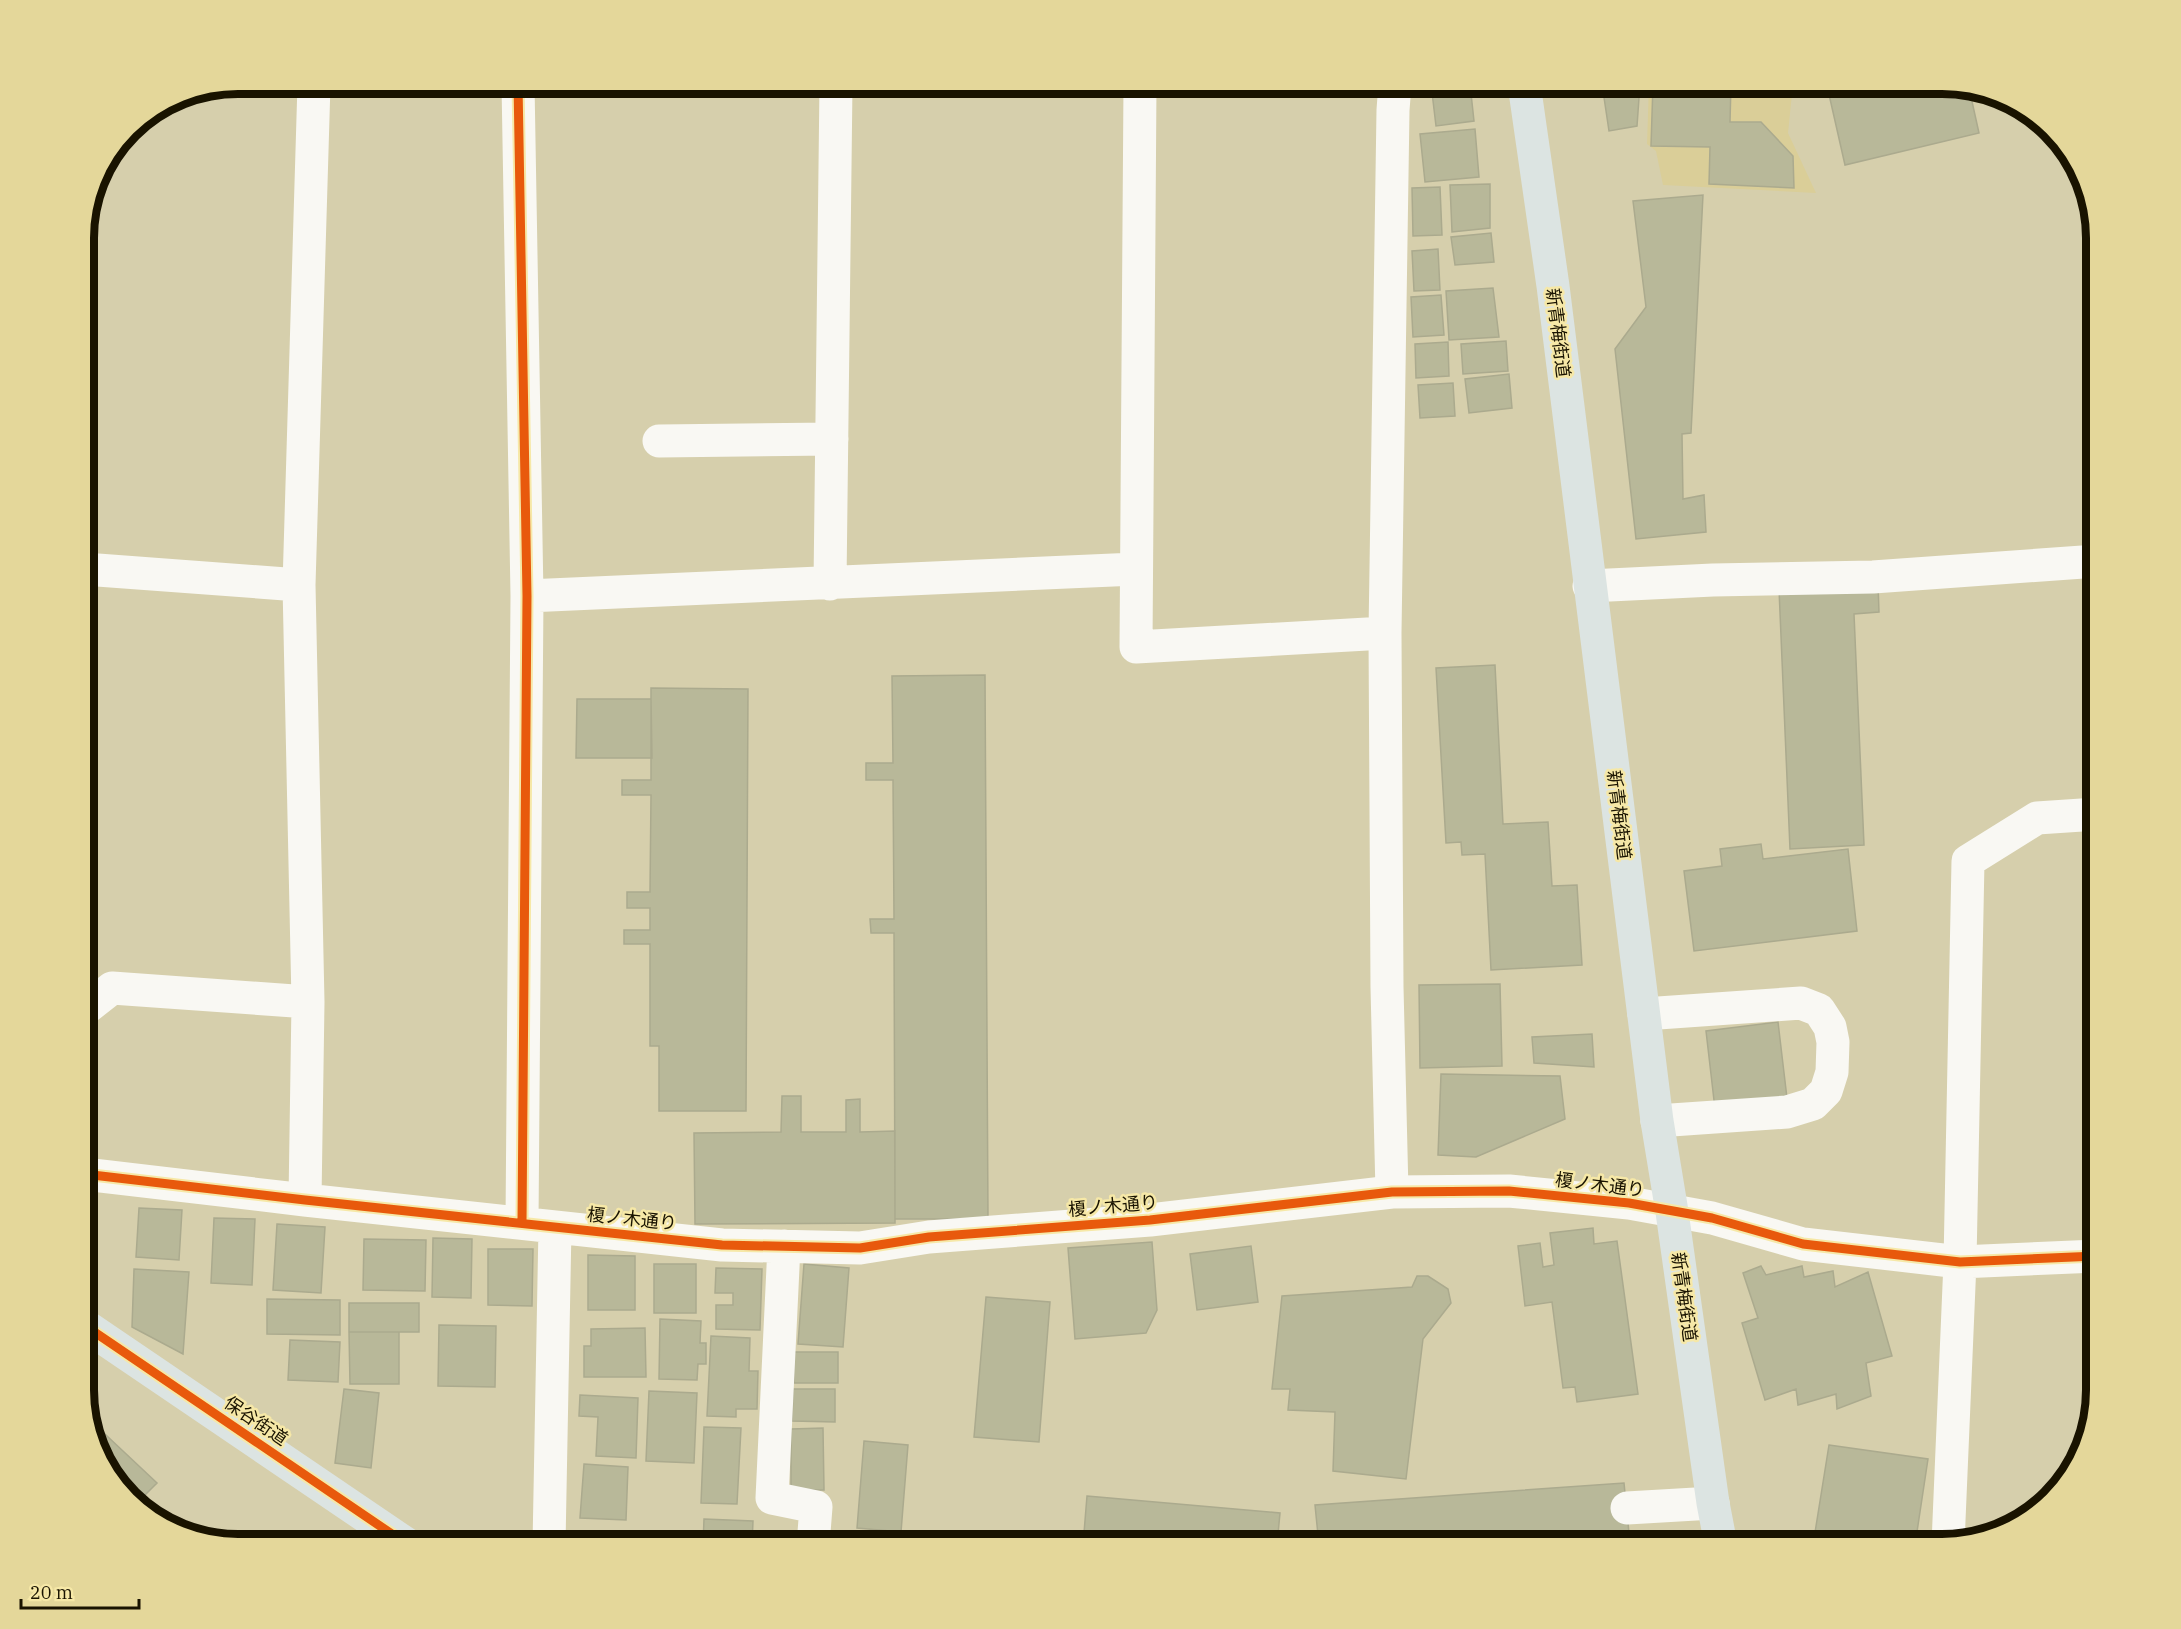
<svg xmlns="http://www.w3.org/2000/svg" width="2181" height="1629" font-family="'IBM Plex Serif','Noto Sans JP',serif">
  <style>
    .built { fill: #dace98 }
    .building { fill: #b8b899; stroke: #abaa8e; stroke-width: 1.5 }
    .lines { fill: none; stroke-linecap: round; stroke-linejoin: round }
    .minor { stroke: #f9f8f3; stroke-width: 33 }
    .major { stroke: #dce4e2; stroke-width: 33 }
    .cycleway-casing { stroke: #f6e8a7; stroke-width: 13 }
    .cycleway { stroke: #e8590c; stroke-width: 9 }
    .labels { text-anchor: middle; stroke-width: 5; stroke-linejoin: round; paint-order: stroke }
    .street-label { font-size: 18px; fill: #191300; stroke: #f6e8a7 }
    .rim { fill: none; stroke: #191300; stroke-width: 8 }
  </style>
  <rect width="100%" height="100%" fill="#d6cfac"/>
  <!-- built -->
  <path class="built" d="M 1649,84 L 1793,84 L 1788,133 L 1816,193 L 1663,185 L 1656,151 L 1647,144 Z"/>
  <!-- building -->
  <path class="building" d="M 1431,84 L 1470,84 L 1474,121 L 1436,126 Z
    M 1602,84 L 1640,84 L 1637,126 L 1609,131 Z
    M 1653,84 L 1731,84 L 1730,122 L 1761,122 L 1793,156 L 1794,188 L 1709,184 L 1710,147 L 1651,146 Z
    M 1854,84 L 1943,84 L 1969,88 L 1979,133 L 1845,165 L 1828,90 Z
    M 1475,129 L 1479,177 L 1425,182 L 1420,134 Z
    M 1490,184 L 1490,228 L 1452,232 L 1450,185 Z
    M 1440,187 L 1442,235 L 1413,236 L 1412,188 Z
    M 1703,195 L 1691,433 L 1682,434 L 1683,499 L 1704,495 L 1706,532 L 1636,539 L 1615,349 L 1646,307 L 1633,201 Z
    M 1491,233 L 1494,262 L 1455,265 L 1451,237 Z
    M 1438,249 L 1440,290 L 1414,291 L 1412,251 Z
    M 1493,288 L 1499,337 L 1449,340 L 1446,291 Z
    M 1441,295 L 1444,335 L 1413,337 L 1411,297 Z
    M 1506,341 L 1508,371 L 1463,374 L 1461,344 Z
    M 1448,342 L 1449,376 L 1416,378 L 1415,344 Z
    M 1509,374 L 1512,408 L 1469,413 L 1465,379 Z
    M 1453,383 L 1455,416 L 1420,418 L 1418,385 Z
    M 1878,584 L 1879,612 L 1854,614 L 1864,845 L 1790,849 L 1779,589 Z
    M 1495,665 L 1503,824 L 1548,822 L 1552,886 L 1577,885 L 1582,965 L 1491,970 L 1485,854 L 1462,855 L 1461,842 L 1446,843 L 1436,668 Z
    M 985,675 L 988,1219 L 895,1219 L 894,933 L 871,933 L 870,919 L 894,919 L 893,780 L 866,780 L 866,763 L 893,763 L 892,676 Z
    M 651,688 L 748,689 L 746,1111 L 659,1111 L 659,1046 L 650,1046 L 650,944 L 624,944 L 624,930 L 650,930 L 650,908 L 627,908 L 627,892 L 650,892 L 651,795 L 622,795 L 622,780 L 651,780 Z
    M 577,699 L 651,699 L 652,758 L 576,758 Z
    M 1761,844 L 1763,859 L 1848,849 L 1857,931 L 1694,951 L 1684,871 L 1722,866 L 1720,849 Z
    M 1500,984 L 1502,1066 L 1420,1068 L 1419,985 Z
    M 1778,1022 L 1787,1098 L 1715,1109 L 1706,1031 Z
    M 1592,1034 L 1594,1067 L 1534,1063 L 1532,1037 Z
    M 1441,1074 L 1560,1076 L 1565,1119 L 1476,1157 L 1438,1155 Z
    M 782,1096 L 801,1096 L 801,1132 L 846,1132 L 846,1100 L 860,1099 L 860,1132 L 895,1131 L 895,1223 L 695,1224 L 694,1133 L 781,1132 Z
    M 84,1198 L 87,1198 L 84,1251 Z
    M 139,1208 L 182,1210 L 179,1260 L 136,1257 Z
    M 214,1218 L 255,1219 L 252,1285 L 211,1283 Z
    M 277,1224 L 325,1227 L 321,1293 L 273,1290 Z
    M 1593,1228 L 1594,1244 L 1617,1241 L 1638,1394 L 1577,1402 L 1575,1387 L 1563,1388 L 1552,1302 L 1525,1306 L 1518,1246 L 1540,1243 L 1543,1267 L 1554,1265 L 1550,1233 Z
    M 433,1238 L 472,1239 L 471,1298 L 432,1297 Z
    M 364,1239 L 426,1240 L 425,1291 L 363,1290 Z
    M 1152,1242 L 1157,1310 L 1146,1333 L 1075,1339 L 1068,1248 Z
    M 1251,1246 L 1258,1302 L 1197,1310 L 1190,1254 Z
    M 488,1249 L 533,1249 L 532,1306 L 488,1305 Z
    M 588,1255 L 635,1256 L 635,1310 L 588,1310 Z
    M 654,1264 L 696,1264 L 696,1313 L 654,1313 Z
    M 804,1264 L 849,1268 L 843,1347 L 798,1344 Z
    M 1761,1266 L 1766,1275 L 1802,1266 L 1804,1277 L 1833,1271 L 1835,1287 L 1868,1272 L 1892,1356 L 1866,1363 L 1871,1396 L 1837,1409 L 1836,1394 L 1798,1405 L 1796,1389 L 1765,1400 L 1742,1323 L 1758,1318 L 1743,1273 Z
    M 716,1268 L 762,1269 L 760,1330 L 716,1329 L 716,1305 L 733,1305 L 733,1293 L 715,1293 Z
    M 134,1269 L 189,1272 L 183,1354 L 132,1327 Z
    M 1417,1276 L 1428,1276 L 1448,1289 L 1451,1303 L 1423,1339 L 1406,1479 L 1333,1471 L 1335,1412 L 1288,1410 L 1290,1389 L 1272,1389 L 1282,1296 L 1412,1287 Z
    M 986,1297 L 1050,1302 L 1039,1442 L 974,1437 Z
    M 267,1299 L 340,1300 L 340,1335 L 267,1334 Z
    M 349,1303 L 419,1303 L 419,1332 L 349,1332 Z
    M 660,1319 L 701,1321 L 700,1343 L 706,1343 L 706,1364 L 698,1364 L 697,1380 L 659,1379 Z
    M 439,1325 L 496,1326 L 495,1387 L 438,1386 Z
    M 645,1328 L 646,1377 L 584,1377 L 584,1346 L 591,1346 L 591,1329 Z
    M 349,1332 L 399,1332 L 399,1384 L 350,1384 Z
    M 711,1336 L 750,1338 L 749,1371 L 758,1371 L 757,1409 L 736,1409 L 736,1417 L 707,1416 Z
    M 290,1340 L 340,1342 L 338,1382 L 288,1380 Z
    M 793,1352 L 838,1352 L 838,1383 L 794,1383 Z
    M 344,1389 L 379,1393 L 371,1468 L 335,1463 Z
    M 793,1389 L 835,1389 L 835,1422 L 792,1421 Z
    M 649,1391 L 697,1393 L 694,1463 L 646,1461 Z
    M 580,1395 L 638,1398 L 636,1458 L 596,1456 L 598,1417 L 579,1416 Z
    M 90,1420 L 157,1483 L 136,1504 L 105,1467 Z
    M 704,1427 L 741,1428 L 737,1504 L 701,1503 Z
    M 823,1428 L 824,1490 L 791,1490 L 791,1429 Z
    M 864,1441 L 908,1445 L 901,1532 L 857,1528 Z
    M 1829,1445 L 1928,1459 L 1915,1545 L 1813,1545 Z
    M 584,1464 L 628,1467 L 626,1520 L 580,1518 Z
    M 1624,1483 L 1629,1533 L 1641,1532 L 1642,1545 L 1319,1545 L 1315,1505 Z
    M 1087,1496 L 1280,1513 L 1277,1545 L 1083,1545 Z
    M 153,1507 L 161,1522 L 144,1512 Z
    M 704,1519 L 753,1521 L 752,1545 L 703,1545 Z
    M 883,1543 L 923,1545 L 883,1545 Z"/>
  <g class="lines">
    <!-- minor -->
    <path class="minor" d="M 518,84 L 527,596 L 522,1223
      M 1140,84 L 1136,647 L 1385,633
      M 659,441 L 832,439
      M 84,569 L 299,585 L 308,1002 L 305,1200
      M 830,584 L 836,84
      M 299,585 L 314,84
      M 1589,586 L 1713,580 L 1873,577 L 2097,561
      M 527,596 L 1136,569
      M 84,1010 L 112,988 L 308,1002
      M 1644,1014 L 1801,1003 L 1819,1010 L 1830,1027 L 1833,1042 L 1832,1072 L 1826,1091 L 1813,1104 L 1787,1112 L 1657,1121
      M 84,1174 L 305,1200 L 722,1245 L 860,1248 L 929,1237 L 1150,1220 L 1392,1192 L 1509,1191 L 1629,1203 L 1712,1218 L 1803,1244 L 1960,1262 L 2097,1256
      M 1392,1192 L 1387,987 L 1385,633 L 1393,110 L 1395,84
      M 784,1246 L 772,1498 L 816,1507 L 813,1545
      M 1627,1508 L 1713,1503
      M 1948,1544 L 1960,1262 L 1968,861 L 2037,818 L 2097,814
      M 549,1545 L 555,1227"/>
    <!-- major -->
    <path class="major" d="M 1524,84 L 1553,286 L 1657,1121 L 1672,1212 L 1713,1503 L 1721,1545
      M 84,1325 L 408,1545"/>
    <defs>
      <path id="cycleway" d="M 518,84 L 527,596 L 522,1223
        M 84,1174 L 305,1200 L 722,1245 L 860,1248 L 929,1237 L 1150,1220 L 1392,1192 L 1509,1191 L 1629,1203 L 1712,1218 L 1803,1244 L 1960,1262 L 2097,1256
        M 84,1325 L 408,1545"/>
    </defs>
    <!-- cycleway casing -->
    <use href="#cycleway" class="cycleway-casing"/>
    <!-- cycleway -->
    <use href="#cycleway" class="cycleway"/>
  </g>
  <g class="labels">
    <!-- street labels -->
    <g class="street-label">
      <text transform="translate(1558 333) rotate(83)" y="6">新青梅街道</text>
      <text transform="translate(1619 815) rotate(83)" y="6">新青梅街道</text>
      <text transform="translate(1600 1185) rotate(7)" y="6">榎ノ木通り</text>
      <text transform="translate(1113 1206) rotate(-5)" y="6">榎ノ木通り</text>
      <text transform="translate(632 1219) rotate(6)" y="6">榎ノ木通り</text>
      <text transform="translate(1684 1297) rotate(82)" y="6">新青梅街道</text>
      <text transform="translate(256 1421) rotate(34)" y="6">保谷街道</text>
    </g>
  </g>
  <!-- crop -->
  <path d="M0 0H2181V1629H0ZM238 94H1942A144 144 0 0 1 2086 238V1390A144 144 0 0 1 1942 1534H238A144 144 0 0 1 94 1390V238A144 144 0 0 1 238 94Z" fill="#e4d79a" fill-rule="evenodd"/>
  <path class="rim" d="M238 94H1942A144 144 0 0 1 2086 238V1390A144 144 0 0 1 1942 1534H238A144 144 0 0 1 94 1390V238A144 144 0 0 1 238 94Z"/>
  <!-- scale -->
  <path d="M21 1599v9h118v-9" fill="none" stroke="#191300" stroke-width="3"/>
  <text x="30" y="1599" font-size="18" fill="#191300" stroke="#f6e8a7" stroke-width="4.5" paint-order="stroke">20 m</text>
</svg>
